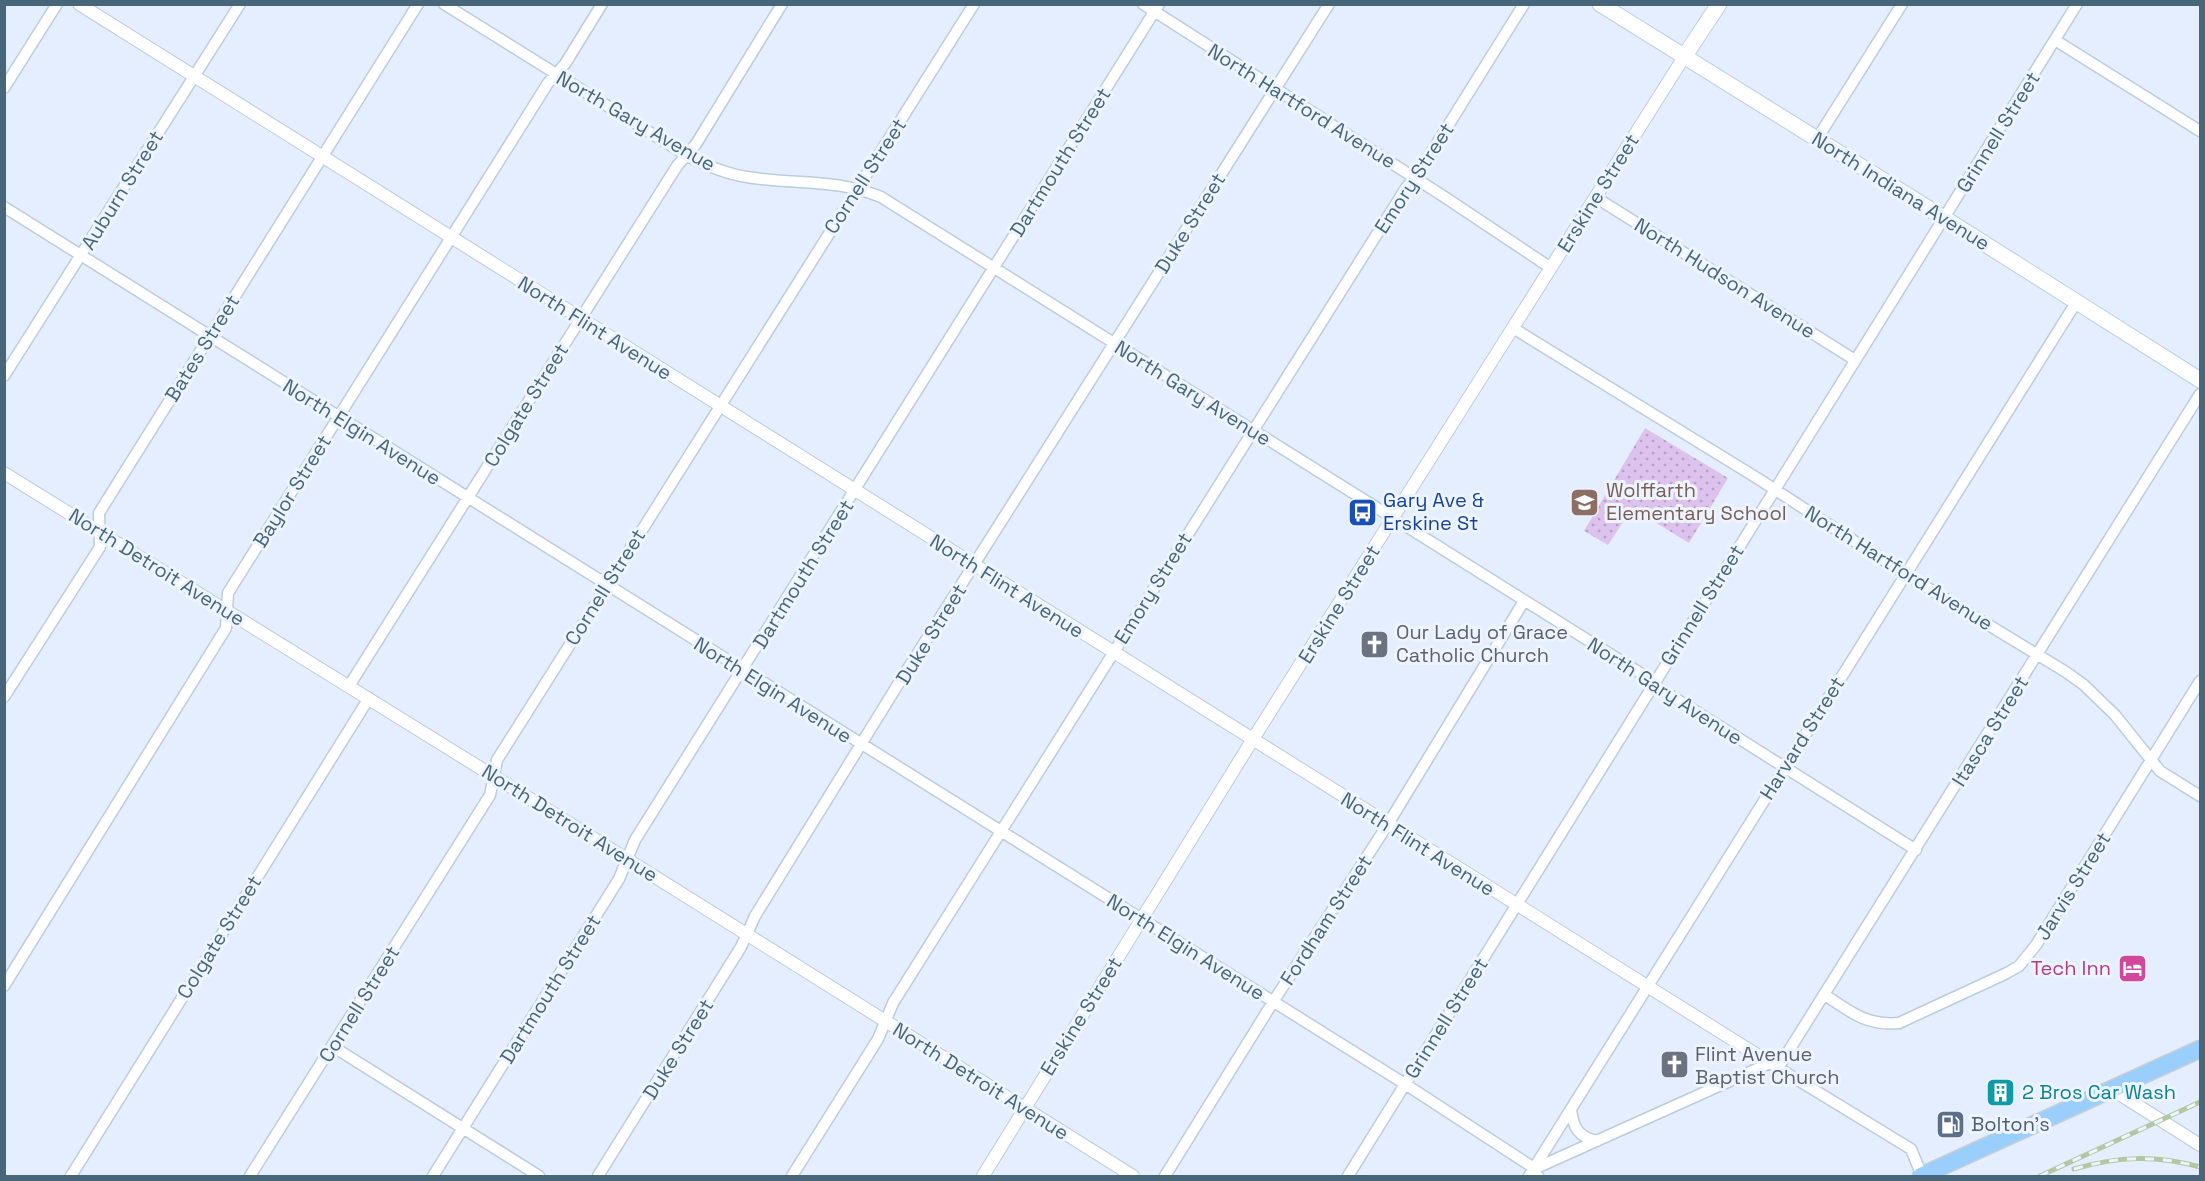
<svg xmlns="http://www.w3.org/2000/svg" width="2205" height="1181" font-family="'Space Grotesk',sans-serif">
  <style>
    .park { fill: url(#park-dots) }
    .lines { fill: none; stroke-linecap: round; stroke-linejoin: round }
    .minor-casing { stroke: #bacdde; stroke-width: 13 }
    .tertiary-casing { stroke: #bacdde; stroke-width: 14 }
    .secondary-casing { stroke: #bad1e5; stroke-width: 17 }
    .trunk-casing { stroke: #c4ced4; stroke-width: 19 }
    .minor { stroke: #fff; stroke-width: 10 }
    .tertiary { stroke: #fff; stroke-width: 12 }
    .secondary { stroke: #fff; stroke-width: 15 }
    .trunk { stroke: #9acefd; stroke-width: 16 }
    .rail-casing { stroke: #b3c8a2; stroke-width: 5 }
    .rail { stroke: #edf4ff; stroke-width: 3; stroke-dasharray: 9; stroke-linecap: butt }
    .labels { text-anchor: middle; stroke-width: 6; stroke-linejoin: round; paint-order: stroke }
    .street-label { font-size: 20px; fill: #486679; stroke: #edf4ff }
    .education-label { font-size: 20px; fill: #785e54; stroke: #edf4ff; text-anchor: start }
    .transit-label { font-size: 20px; fill: #164399; stroke: #edf4ff; text-anchor: start }
    .worship-label { font-size: 20px; fill: #5b616d; stroke: #edf4ff; text-anchor: start }
    .hotel-label { font-size: 20px; fill: #b23c85; stroke: #edf4ff; text-anchor: end }
    .culture-label { font-size: 20px; fill: #0d838f; stroke: #edf4ff; text-anchor: start }
    .service-label { font-size: 20px; fill: #4e5e75; stroke: #edf4ff; text-anchor: start }
  </style>
  <defs>
    <pattern id="park-dots" width="8" height="8" patternUnits="userSpaceOnUse" patternTransform="scale(1.5)"><rect width="8" height="8" fill="#dcc2ec"/><path d="M2 2h.1M6 6h.1" fill="none" stroke="#b4a1c4" stroke-width="1.8" stroke-linecap="round"/></pattern>
  </defs>
  <rect width="100%" height="100%" fill="#e5eefe"/>
  <!-- park -->
  <path class="park" d="M 1645,428 L 1728,478 L 1689,543 L 1632,508 L 1608,545 L 1584,531 Z"/>
  <g class="lines">
    <defs>
      <path id="minor" d="M 444,4 L 686,155 C 705,165 726,174 747,177 C 795,185 834,178 881,197 L 1645,676 L 1662,690 L 1916,850
        M 1143,4 L 1443,196 L 1551,268
        M 2055,40 L 2200,131
        M 4,88 L 57,4
        M 1817,139 L 1902,4
        M 1595,197 L 1855,360
        M 4,207 L 1405,1084 L 1531,1166 L 1538,1176
        M 1513,328 L 1757,478 L 1905,574 L 2066,672 L 2084,685 L 2115,715 L 2160,771 L 2200,796
        M 4,376 L 240,4
        M 349,686 L 677,166 L 696,144 L 782,4
        M 4,697 L 100,547 L 99,513 L 418,4
        M 4,986 L 226,628 L 228,593 L 548,83 L 565,64 L 602,4
        M 1825,995 C 1850,1012 1867,1026 1899,1023 L 2007,973 L 2019,966 L 2036,945 L 2200,681
        M 332,1046 L 539,1176
        M 1778,1068 L 2200,394
        M 1571,1109 C 1573,1127 1578,1137 1597,1141
        M 1534,1169 L 1770,1063 L 1911,1149 L 1922,1176
        M 71,1176 L 369,698
        M 250,1176 L 490,795 L 497,760 L 974,4
        M 433,1176 L 619,879 L 635,840 L 1159,4
        M 598,1176 L 741,947 L 755,916 L 897,686 L 1329,4
        M 792,1176 L 878,1039 L 893,1003 L 1406,188 L 1421,169 L 1524,4
        M 1165,1176 L 1273,1002 L 1388,824 L 1524,601
        M 1348,1176 L 2077,4
        M 1529,1176 L 2077,301"/>
      <path id="tertiary" d="M 79,4 L 1770,1063
        M 4,473 L 561,818 L 1133,1176
        M 2113,1090 L 2200,1145
        M 983,1176 L 1253,739 L 1684,57"/>
      <path id="secondary" d="M 1600,4 L 1944,218 L 2200,380
        M 1684,57 L 1719,4"/>
      <path id="trunk" d="M 1921,1176 L 2200,1049"/>
    </defs>
    <!-- minor casing -->
    <use href="#minor" class="minor-casing"/>
    <!-- tertiary casing -->
    <use href="#tertiary" class="tertiary-casing"/>
    <!-- secondary casing -->
    <use href="#secondary" class="secondary-casing"/>
    <!-- trunk casing -->
    <use href="#trunk" class="trunk-casing"/>
    <!-- minor -->
    <use href="#minor" class="minor"/>
    <!-- tertiary -->
    <use href="#tertiary" class="tertiary"/>
    <!-- secondary -->
    <use href="#secondary" class="secondary"/>
    <!-- trunk -->
    <use href="#trunk" class="trunk"/>
    <defs>
      <path id="rail" d="M 2074,1169 C 2119,1156 2155,1155 2200,1167
        M 2040,1176 L 2200,1102"/>
    </defs>
    <!-- rail casing -->
    <use href="#rail" class="rail-casing"/>
    <!-- rail -->
    <use href="#rail" class="rail"/>
  </g>
  <!-- icons -->
  <defs>
    <symbol id="school-square" viewBox="-11 -11 22 22"><rect x="-9" y="-9" width="18" height="18" rx="4" fill="#8d6e63" stroke="#edf4ff"/><path d="M0-5L7-2L0 1L-7-2ZM-4 1L0 2.5L4 1V4Q0 6-4 4Z" fill="#fff"/></symbol>
    <symbol id="bus-square" viewBox="-11 -11 22 22"><rect x="-9" y="-9" width="18" height="18" rx="4" fill="#1a4fb4" stroke="#edf4ff"/><path d="M-5-6H5V4H4V6H2V4H-2V6H-4V4H-5ZM-3.5-4V0h7V-4ZM-3.5 1.2v1.5H-2V1.2ZM2 1.2v1.5H3.5V1.2Z" fill="#fff"/></symbol>
    <symbol id="church-square" viewBox="-11 -11 22 22"><rect x="-9" y="-9" width="18" height="18" rx="4" fill="#6b7280" stroke="#edf4ff"/><path d="M-1.2-6h2.4v3.5h3.3v2.4h-3.3V6h-2.4V-.1h-3.3v-2.4h3.3Z" fill="#fff"/></symbol>
    <symbol id="hotel-square" viewBox="-11 -11 22 22"><rect x="-9" y="-9" width="18" height="18" rx="4" fill="#d1479c" stroke="#edf4ff"/><path d="M-6-4.5h1.5V1H6V5H4.5V3h-9V5H-6ZM-4 0a1.8 1.8 0 1 1 3.6 0ZM.5 0V-2.5h3Q6-2.5 6 0Z" fill="#fff"/></symbol>
    <symbol id="building-square" viewBox="-11 -11 22 22"><rect x="-9" y="-9" width="18" height="18" rx="4" fill="#0f9aa8" stroke="#edf4ff"/><path d="M-4-6H4V6H1V3H-1V6H-4ZM-2.5-4.3h1.7v1.8h-1.7ZM.8-4.3h1.7v1.8H.8ZM-2.5-1h1.7V.8h-1.7ZM.8-1h1.7V.8H.8Z" fill="#fff"/></symbol>
    <symbol id="fuel-square" viewBox="-11 -11 22 22"><rect x="-9" y="-9" width="18" height="18" rx="4" fill="#5c6f8a" stroke="#edf4ff"/><path d="M-5.5-6h7V0h2V4h1.3V-2.5L3-4.5l.8-.8L6-3V5H2.5V1h-1V6h-7ZM-4.2-4.7v3.2H.2V-4.7Z" fill="#fff"/></symbol>
  </defs>
  <g fill-rule="evenodd">
    <use href="#school-square" x="1568" y="486" width="33" height="33"/>
    <use href="#bus-square" x="1346" y="496" width="33" height="33"/>
    <use href="#church-square" x="1358" y="628" width="33" height="33"/>
    <use href="#hotel-square" x="2116" y="952" width="33" height="33"/>
    <use href="#church-square" x="1658" y="1048" width="33" height="33"/>
    <use href="#building-square" x="1984" y="1076" width="33" height="33"/>
    <use href="#fuel-square" x="1934" y="1108" width="33" height="33"/>
  </g>
  <g class="labels">
    <!-- street labels -->
    <g class="street-label">
      <text transform="translate(1302 106) rotate(32)" y="7">North Hartford Avenue</text>
      <text transform="translate(636 121) rotate(30)" y="7">North Gary Avenue</text>
      <text transform="translate(1998 132) rotate(-58)" y="7">Grinnell Street</text>
      <text transform="translate(1060 162) rotate(-58)" y="7">Dartmouth Street</text>
      <text transform="translate(865 176) rotate(-57)" y="7">Cornell Street</text>
      <text transform="translate(1414 178) rotate(-57)" y="7">Emory Street</text>
      <text transform="translate(122 190) rotate(-58)" y="7">Auburn Street</text>
      <text transform="translate(1901 191) rotate(32)" y="7">North Indiana Avenue</text>
      <text transform="translate(1598 193) rotate(-58)" y="7">Erskine Street</text>
      <text transform="translate(1190 223) rotate(-58)" y="7">Duke Street</text>
      <text transform="translate(1725 278) rotate(32)" y="7">North Hudson Avenue</text>
      <text transform="translate(595 328) rotate(32)" y="7">North Flint Avenue</text>
      <text transform="translate(202 348) rotate(-58)" y="7">Bates Street</text>
      <text transform="translate(1193 393) rotate(32)" y="7">North Gary Avenue</text>
      <text transform="translate(526 405) rotate(-58)" y="7">Colgate Street</text>
      <text transform="translate(362 432) rotate(32)" y="7">North Elgin Avenue</text>
      <text transform="translate(292 491) rotate(-58)" y="7">Baylor Street</text>
      <text transform="translate(157 567) rotate(32)" y="7">North Detroit Avenue</text>
      <text transform="translate(1899 568) rotate(32)" y="7">North Hartford Avenue</text>
      <text transform="translate(803 574) rotate(-58)" y="7">Dartmouth Street</text>
      <text transform="translate(1007 586) rotate(32)" y="7">North Flint Avenue</text>
      <text transform="translate(605 587) rotate(-58)" y="7">Cornell Street</text>
      <text transform="translate(1153 588) rotate(-58)" y="7">Emory Street</text>
      <text transform="translate(1339 604) rotate(-58)" y="7">Erskine Street</text>
      <text transform="translate(1702 605) rotate(-58)" y="7">Grinnell Street</text>
      <text transform="translate(931 634) rotate(-58)" y="7">Duke Street</text>
      <text transform="translate(773 690) rotate(32)" y="7">North Elgin Avenue</text>
      <text transform="translate(1665 691) rotate(33)" y="7">North Gary Avenue</text>
      <text transform="translate(1990 731) rotate(-58)" y="7">Itasca Street</text>
      <text transform="translate(1802 738) rotate(-58)" y="7">Harvard Street</text>
      <text transform="translate(570 823) rotate(32)" y="7">North Detroit Avenue</text>
      <text transform="translate(1418 844) rotate(32)" y="7">North Flint Avenue</text>
      <text transform="translate(2073 886) rotate(-58)" y="7">Jarvis Street</text>
      <text transform="translate(1326 920) rotate(-57)" y="7">Fordham Street</text>
      <text transform="translate(219 937) rotate(-58)" y="7">Colgate Street</text>
      <text transform="translate(1186 947) rotate(32)" y="7">North Elgin Avenue</text>
      <text transform="translate(550 989) rotate(-58)" y="7">Dartmouth Street</text>
      <text transform="translate(359 1004) rotate(-58)" y="7">Cornell Street</text>
      <text transform="translate(1081 1016) rotate(-58)" y="7">Erskine Street</text>
      <text transform="translate(1446 1018) rotate(-58)" y="7">Grinnell Street</text>
      <text transform="translate(678 1049) rotate(-58)" y="7">Duke Street</text>
      <text transform="translate(981 1081) rotate(32)" y="7">North Detroit Avenue</text>
    </g>
    <!-- education labels -->
    <g class="education-label">
      <text x="1606" y="497">Wolffarth<tspan x="1606" dy="23">Elementary School</tspan></text>
    </g>
    <!-- transit labels -->
    <g class="transit-label">
      <text x="1383" y="507">Gary Ave &amp;<tspan x="1383" dy="23">Erskine St</tspan></text>
    </g>
    <!-- worship labels -->
    <g class="worship-label">
      <text x="1396" y="639">Our Lady of Grace<tspan x="1396" dy="23">Catholic Church</tspan></text>
      <text x="1695" y="1061">Flint Avenue<tspan x="1695" dy="23">Baptist Church</tspan></text>
    </g>
    <!-- hotel labels -->
    <g class="hotel-label">
      <text x="2111" y="975">Tech Inn</text>
    </g>
    <!-- culture labels -->
    <g class="culture-label">
      <text x="2022" y="1099">2 Bros Car Wash</text>
    </g>
    <!-- service labels -->
    <g class="service-label">
      <text x="1971" y="1131">Bolton's</text>
    </g>
  </g>
  <!-- border -->
  <rect width="2205" height="1181" fill="none" stroke="#486679" stroke-width="12"/>
</svg>
